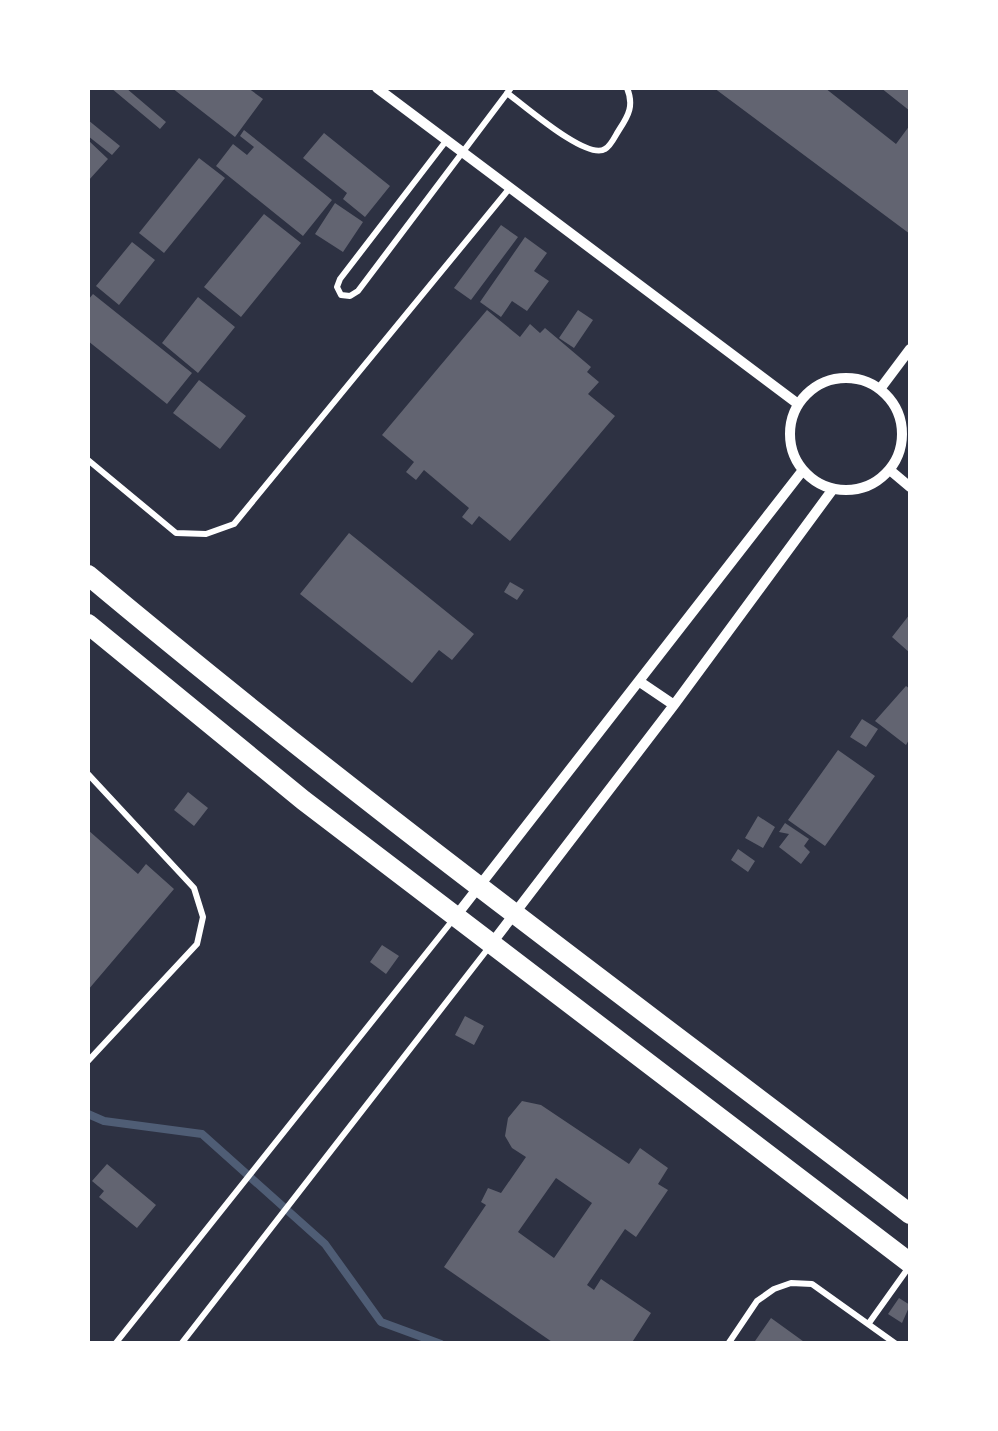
<svg xmlns="http://www.w3.org/2000/svg" width="998" height="1431" font-family="'Roboto Serif',serif">
  <style>
    .lines { fill: none; stroke-linecap: round; stroke-linejoin: round }
    .stream { stroke: #4f5d75; stroke-width: 8 }
    .building { fill: #626471; fill-rule: evenodd }
    .service { stroke: #fff; stroke-width: 6 }
    .minor { stroke: #fff; stroke-width: 10 }
    .trunk { stroke: #fff; stroke-width: 20 }
  </style>
  <rect width="100%" height="100%" fill="#2d3142"/>
  <g class="lines">
    <!-- stream -->
    <path class="stream" d="M 88,1114 L 104,1121 L 202,1134 L 325,1244 L 381,1322 L 441,1344"/>
  </g>
  <!-- building -->
  <path class="building" d="M 111,88 L 126,88 L 166,122 L 160,129 Z
    M 172,88 L 248,88 L 263,99 L 235,137 Z
    M 714,88 L 825,88 L 896,144 L 910,125 L 910,234 Z
    M 881,88 L 910,88 L 910,111 Z
    M 88,120 L 120,146 L 112,155 L 88,136 Z
    M 244,130 L 332,200 L 303,236 L 216,166 L 233,144 L 247,155 L 254,147 L 240,136 Z
    M 324,133 L 390,186 L 365,217 L 343,199 L 347,193 L 303,158 Z
    M 88,140 L 108,159 L 88,181 Z
    M 199,158 L 225,178 L 164,253 L 139,233 Z
    M 335,203 L 363,222 L 343,252 L 315,234 Z
    M 264,214 L 301,243 L 241,317 L 204,287 Z
    M 501,225 L 518,237 L 471,300 L 454,288 Z
    M 525,237 L 547,253 L 534,271 L 549,281 L 527,311 L 512,301 L 501,317 L 480,302 Z
    M 132,242 L 155,260 L 119,305 L 96,286 Z
    M 93,294 L 192,373 L 167,404 L 88,341 L 88,300 Z
    M 198,297 L 235,327 L 198,373 L 162,343 Z
    M 487,310 L 520,337 L 530,324 L 540,333 L 545,328 L 591,367 L 587,372 L 599,382 L 588,394 L 615,416 L 510,541 L 479,516 L 472,525 L 462,517 L 469,508 L 424,470 L 416,480 L 406,472 L 414,462 L 382,435 Z
    M 578,310 L 593,320 L 574,348 L 559,338 Z
    M 199,380 L 246,416 L 220,449 L 173,413 Z
    M 349,533 L 474,634 L 452,660 L 439,650 L 412,683 L 300,594 Z
    M 510,582 L 524,590 L 517,600 L 504,592 Z
    M 910,614 L 910,653 L 892,637 Z
    M 906,686 L 910,689 L 910,738 L 906,745 L 875,721 Z
    M 862,719 L 878,729 L 866,747 L 850,737 Z
    M 838,750 L 875,776 L 825,846 L 788,820 Z
    M 188,792 L 208,808 L 194,826 L 174,810 Z
    M 758,816 L 775,827 L 763,848 L 745,838 Z
    M 785,823 L 809,839 L 804,846 L 810,852 L 801,864 L 779,847 L 789,834 L 779,832 Z
    M 88,830 L 138,874 L 146,864 L 174,889 L 88,990 Z
    M 738,849 L 755,861 L 748,872 L 731,860 Z
    M 382,945 L 399,956 L 386,974 L 370,962 Z
    M 465,1016 L 484,1026 L 474,1045 L 455,1035 Z
    M 522,1101 L 541,1105 L 629,1164 L 640,1148 L 668,1168 L 658,1184 L 668,1190 L 636,1237 L 625,1229 L 587,1285 L 594,1290 L 601,1279 L 651,1313 L 631,1344 L 555,1344 L 444,1267 L 486,1205 L 481,1202 L 488,1188 L 501,1193 L 526,1157 L 512,1148 L 505,1136 L 508,1118 ZM 556,1178 L 592,1203 L 554,1258 L 518,1232 Z
    M 107,1164 L 156,1205 L 137,1228 L 99,1197 L 104,1191 L 92,1181 Z
    M 899,1298 L 910,1305 L 902,1323 L 888,1314 Z
    M 771,1318 L 807,1344 L 753,1344 Z"/>
  <g class="lines">
    <!-- service -->
    <path class="service" d="M 507,93 C 524,105 587,161 605,149 C 611,146 615,136 619,130 C 629,115 634,105 627,88
      M 446,141 L 340,279 L 337,287 L 341,295 L 350,296 L 358,291 L 511,88
      M 88,460 L 176,533 L 206,534 L 234,524 L 509,189
      M 88,774 L 194,888 L 203,917 L 197,944 L 88,1061
      M 869,1323 L 909,1267
      M 115,1344 L 452,921
      M 181,1344 L 490,946
      M 728,1344 L 757,1301 L 774,1289 L 791,1283 L 812,1284 L 896,1344"/>
    <!-- minor -->
    <path class="minor" d="M 377,88 L 798,404
      M790 434a56 56 0 1 1 112 0a56 56 0 1 1-112 0Z
      M 880,389 L 910,349
      M 891,471 L 910,487
      M 640,682 L 674,705
      M 456,916 L 803,470
      M 492,943 L 674,705 L 833,489"/>
    <!-- trunk -->
    <path class="trunk" d="M 88,575 C 354,798 634,1003 910,1214
      M 88,624 L 303,800 L 910,1263"/>
  </g>
  <!-- border -->
  <rect width="998" height="1431" fill="none" stroke="#ffffff" stroke-width="180"/>
</svg>
